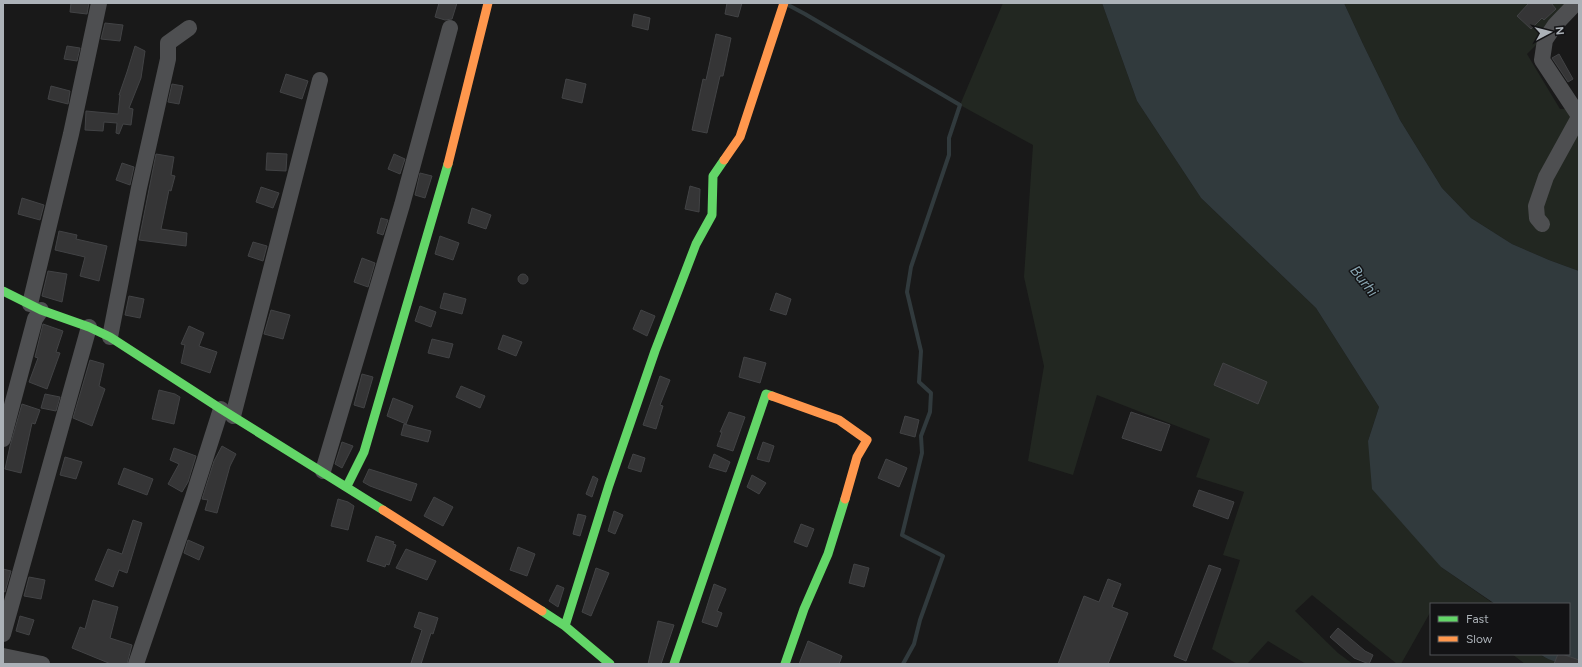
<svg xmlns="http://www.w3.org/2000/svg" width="1582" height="667" font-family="Figtree,sans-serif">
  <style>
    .green { fill: #222721 }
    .water { fill: #313a3d }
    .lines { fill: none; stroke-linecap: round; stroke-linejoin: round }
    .stream { stroke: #313a3d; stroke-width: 4 }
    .building { fill: #353536; stroke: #424345 }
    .street { stroke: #4e4f51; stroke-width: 16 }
    .fast { stroke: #63d668; stroke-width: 9 }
    .slow { stroke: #ff974d; stroke-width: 9 }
    .labels { text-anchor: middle; stroke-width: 3; stroke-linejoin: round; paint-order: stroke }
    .water-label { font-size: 15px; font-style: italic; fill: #87a3af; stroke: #131315 }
  </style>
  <rect width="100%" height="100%" fill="#191919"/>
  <!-- green -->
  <path class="green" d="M 1003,3 L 1102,3 L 1137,101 L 1201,198 L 1316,308 L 1379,407 L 1368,441 L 1441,567 L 1494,604 L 1431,604 L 1431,611 L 1401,664 L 1397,664 L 1312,595 L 1295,611 L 1338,653 L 1353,664 L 1306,664 L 1268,641 L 1247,664 L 1237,664 L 1212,649 L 1240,560 L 1223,555 L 1244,492 L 1196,477 L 1210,439 L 1097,395 L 1073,475 L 1028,461 L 1044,366 L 1024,277 L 1033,145 L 960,105 Z
    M 1344,3 L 1574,3 L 1563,18 L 1527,54 L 1560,109 L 1579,109 L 1579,271 L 1549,260 L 1512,244 L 1471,218 L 1442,188 L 1400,120 L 1363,44 Z
    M 1512,654 L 1540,654 L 1544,657 L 1562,664 L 1525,664 Z"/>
  <!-- water -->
  <path class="water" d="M 1102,3 L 1344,3 L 1363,44 L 1400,120 L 1442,188 L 1471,218 L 1512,244 L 1549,260 L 1579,271 L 1579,664 C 1565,664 1551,663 1540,654 L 1569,654 L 1569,604 L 1495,604 L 1441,567 L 1372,489 L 1368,441 L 1379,407 L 1316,308 L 1201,198 L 1137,101 Z"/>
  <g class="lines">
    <!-- stream -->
    <path class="stream" d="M 790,6 L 805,14 L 960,105 L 949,138 L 949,155 L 911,267 L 907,292 L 921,351 L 919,382 L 931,393 L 930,412 L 921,436 L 922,453 L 902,535 L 943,556 L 920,620 L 914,644 L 903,664"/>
  </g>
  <!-- building -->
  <path class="building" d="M 71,3 L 89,3 L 87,14 L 70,12 Z
    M 439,3 L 457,3 L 452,19 L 445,20 L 435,17 Z
    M 727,3 L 742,3 L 738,17 L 725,14 Z
    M 1529,3 L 1551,3 L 1556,9 L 1544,20 L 1542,18 L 1531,29 L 1517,16 Z
    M 634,14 L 650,18 L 648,30 L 632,26 Z
    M 105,23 L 123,25 L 120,41 L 101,39 Z
    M 716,34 L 731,38 L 723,76 L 720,76 L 707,133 L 692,130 L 703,79 L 706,80 Z
    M 67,46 L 80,48 L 77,61 L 64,59 Z
    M 135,46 L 145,51 L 141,78 L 129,108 L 133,109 L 131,125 L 123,124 L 119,134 L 116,133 L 117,123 L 104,122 L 103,131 L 85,130 L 86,111 L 118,114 L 120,95 L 119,95 L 127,72 Z
    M 1559,54 L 1573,79 L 1568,82 L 1552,58 Z
    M 286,74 L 308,81 L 302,99 L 280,92 Z
    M 566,79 L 586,84 L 582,103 L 562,98 Z
    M 172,84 L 183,86 L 179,104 L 168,102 Z
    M 51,86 L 70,91 L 68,104 L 48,99 Z
    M 267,153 L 287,154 L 286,171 L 266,170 Z
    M 156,154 L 174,157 L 171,175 L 175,176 L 171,191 L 169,190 L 161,229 L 187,233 L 186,246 L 139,240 Z
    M 394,154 L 405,159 L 400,174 L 388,169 Z
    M 122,163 L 134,167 L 130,185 L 116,180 Z
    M 420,173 L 432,176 L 425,198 L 415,195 Z
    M 690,186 L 700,189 L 699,212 L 685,209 Z
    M 261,187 L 279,193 L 273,208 L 256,202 Z
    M 22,198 L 44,205 L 40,220 L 18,214 Z
    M 472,208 L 491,215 L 486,229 L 468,223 Z
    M 381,218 L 388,220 L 383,235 L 377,233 Z
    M 59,231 L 77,235 L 76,239 L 107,246 L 99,281 L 80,276 L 85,257 L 55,250 Z
    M 440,236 L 459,243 L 453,260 L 435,254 Z
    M 253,242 L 267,246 L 263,261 L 248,256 Z
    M 362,258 L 375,263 L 368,287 L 354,282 Z
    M 48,271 L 67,274 L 62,302 L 42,296 Z
    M518 279a5 5 0 1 1 10 0a5 5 0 1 1-10 0Z
    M 444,293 L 466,299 L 462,314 L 440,308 Z
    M 776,293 L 791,299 L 786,315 L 770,310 Z
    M 129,296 L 144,299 L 140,318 L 125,315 Z
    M 420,306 L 436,312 L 431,327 L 415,321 Z
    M 271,310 L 290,315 L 283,339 L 264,334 Z
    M 641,310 L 655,316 L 647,336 L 633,329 Z
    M 43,324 L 63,331 L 56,352 L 60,353 L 47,389 L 29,382 L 38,358 L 35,357 Z
    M 189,326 L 204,333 L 199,346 L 217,352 L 210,373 L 181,363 L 185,345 L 181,344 Z
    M 503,335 L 522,342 L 516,356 L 498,349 Z
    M 432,339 L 453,344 L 449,358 L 428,353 Z
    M 744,357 L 766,363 L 760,383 L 739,377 Z
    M 90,360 L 104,364 L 99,386 L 105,389 L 92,426 L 73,418 Z
    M 1223,363 L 1267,382 L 1258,404 L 1214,385 Z
    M 362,374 L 373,377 L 364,408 L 354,405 Z
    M 660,376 L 670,380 L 660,405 L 663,406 L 656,429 L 643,425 Z
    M 461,386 L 485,396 L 480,408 L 456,397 Z
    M 159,390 L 175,394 L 180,397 L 174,424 L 152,419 Z
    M 45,394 L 60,397 L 56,411 L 41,408 Z
    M 393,398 L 413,406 L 406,424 L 387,416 Z
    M 22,404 L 40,410 L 35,424 L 32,423 L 21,473 L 5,469 L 10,446 Z
    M 729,412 L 745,417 L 733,451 L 717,446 L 722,432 L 720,432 Z
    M 1131,412 L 1170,425 L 1161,451 L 1122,438 Z
    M 905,416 L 919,420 L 915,437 L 900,433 Z
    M 404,424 L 431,431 L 428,442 L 401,435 Z
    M 342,442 L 353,446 L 342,468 L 335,464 Z
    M 763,442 L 774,446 L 769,462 L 757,459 Z
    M 222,446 L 236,454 L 230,466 L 217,513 L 205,510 L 208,500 L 202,499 L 214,461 Z
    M 174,448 L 196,456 L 188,482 L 182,492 L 168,484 L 179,464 L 170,460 Z
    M 633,454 L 645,458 L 641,472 L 628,468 Z
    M 714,454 L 730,462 L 726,472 L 709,467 Z
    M 65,457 L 82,462 L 76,479 L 60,475 Z
    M 886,459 L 907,468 L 899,487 L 878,478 Z
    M 124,468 L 153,479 L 147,495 L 118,484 Z
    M 369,469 L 417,484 L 411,501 L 370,486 L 363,482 Z
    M 752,475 L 766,483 L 759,494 L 747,487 Z
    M 593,476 L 598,479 L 592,497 L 586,494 Z
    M 1199,490 L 1234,502 L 1228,519 L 1193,506 Z
    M 434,497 L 453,507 L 443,526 L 424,516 Z
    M 338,499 L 348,502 L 354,506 L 348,530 L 331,526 Z
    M 614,511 L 623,515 L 615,534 L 608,531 Z
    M 578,514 L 586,516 L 580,536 L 573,534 Z
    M 133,520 L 142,523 L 127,573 L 119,570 L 113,587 L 95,580 L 108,549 L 122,554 Z
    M 801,524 L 814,529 L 807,547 L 794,542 Z
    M 376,536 L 394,542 L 393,544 L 396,545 L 389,565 L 386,564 L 385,567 L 367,561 Z
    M 188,540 L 204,547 L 199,560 L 184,553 Z
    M 518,547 L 535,554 L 527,576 L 510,570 Z
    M 406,549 L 436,561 L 427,580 L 396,568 Z
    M 854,564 L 869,568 L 864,587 L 849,583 Z
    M 1209,565 L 1221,569 L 1186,661 L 1174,656 Z
    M 596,568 L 609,573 L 591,616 L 582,612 Z
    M 3,569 L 11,571 L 5,592 L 3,591 Z
    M 29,577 L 45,580 L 41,599 L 24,596 Z
    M 1108,579 L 1121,584 L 1112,607 L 1128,613 L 1108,664 L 1058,664 L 1084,596 L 1099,602 Z
    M 714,584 L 726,589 L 717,611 L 722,613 L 717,627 L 702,622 Z
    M 557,585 L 564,588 L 558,607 L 549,601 Z
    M 93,600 L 118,607 L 110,638 L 132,645 L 127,664 L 111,664 L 72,648 L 80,627 L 85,629 Z
    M 419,612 L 438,618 L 433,634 L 431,633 L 421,664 L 413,664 L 411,663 L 422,630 L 414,627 Z
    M 20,616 L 34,620 L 29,635 L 16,631 Z
    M 658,621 L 674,625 L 661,664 L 648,664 Z
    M 1338,628 L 1365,651 L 1373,655 L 1369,664 L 1354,658 L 1330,637 Z
    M 808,641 L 842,656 L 839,664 L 799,664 Z
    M 1558,654 L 1562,654 L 1579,660 L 1579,664 L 1554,664 Z"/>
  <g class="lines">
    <!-- street -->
    <path class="street" d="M 1576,3 L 1555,25 L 1545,40 L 1542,60 L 1579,116
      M 1542,224 L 1537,218 L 1536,206 L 1546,177 L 1579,117
      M 30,304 L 71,134 L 99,3
      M 110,337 L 139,188 L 168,59 L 168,43 L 189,28
      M 233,416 L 320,80
      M 3,439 L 35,319 L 41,310
      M 323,471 L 402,205 L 450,28
      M 3,634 L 89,327
      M 3,656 L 42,664
      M 136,664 L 193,497 L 221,409"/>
    <!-- fast -->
    <path class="fast" d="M 3,291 L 41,310 L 89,327 L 110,337 L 221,409 L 383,510
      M 347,486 L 364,452 L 448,164
      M 542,611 L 565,626 L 610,664
      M 565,626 L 609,485 L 655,351 L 696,244 L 712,215 L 713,176 L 724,160
      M 674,664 L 766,394 L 772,396
      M 785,664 L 804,609 L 828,554 L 845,499"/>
    <!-- slow -->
    <path class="slow" d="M 724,160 L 740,137 L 784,3
      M 448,164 L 488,3
      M 772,396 L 839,420 L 867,440 L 857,457 L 845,499
      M 383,510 L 542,611"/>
  </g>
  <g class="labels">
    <!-- water labels -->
    <g class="water-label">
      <text transform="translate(1364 281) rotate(52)" y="5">Burhi</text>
    </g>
  </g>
  <!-- border -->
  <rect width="1582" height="667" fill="none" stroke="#acb2b8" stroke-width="8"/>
  <!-- legend -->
  <rect x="1430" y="603" width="140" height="52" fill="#131315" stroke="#505356"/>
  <rect x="1438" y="616" width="20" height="6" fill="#63d668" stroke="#505356"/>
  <text x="1466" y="623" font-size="12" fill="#acb2b8">Fast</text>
  <rect x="1438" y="636" width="20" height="6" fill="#ff974d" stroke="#505356"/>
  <text x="1466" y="643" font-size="12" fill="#acb2b8">Slow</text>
  <!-- north arrow -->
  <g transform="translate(1550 32) rotate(83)" stroke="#131315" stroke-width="3" paint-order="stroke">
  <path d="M0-3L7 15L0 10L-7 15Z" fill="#acb2b8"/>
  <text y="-6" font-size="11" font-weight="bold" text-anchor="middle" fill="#acb2b8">N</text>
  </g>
</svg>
